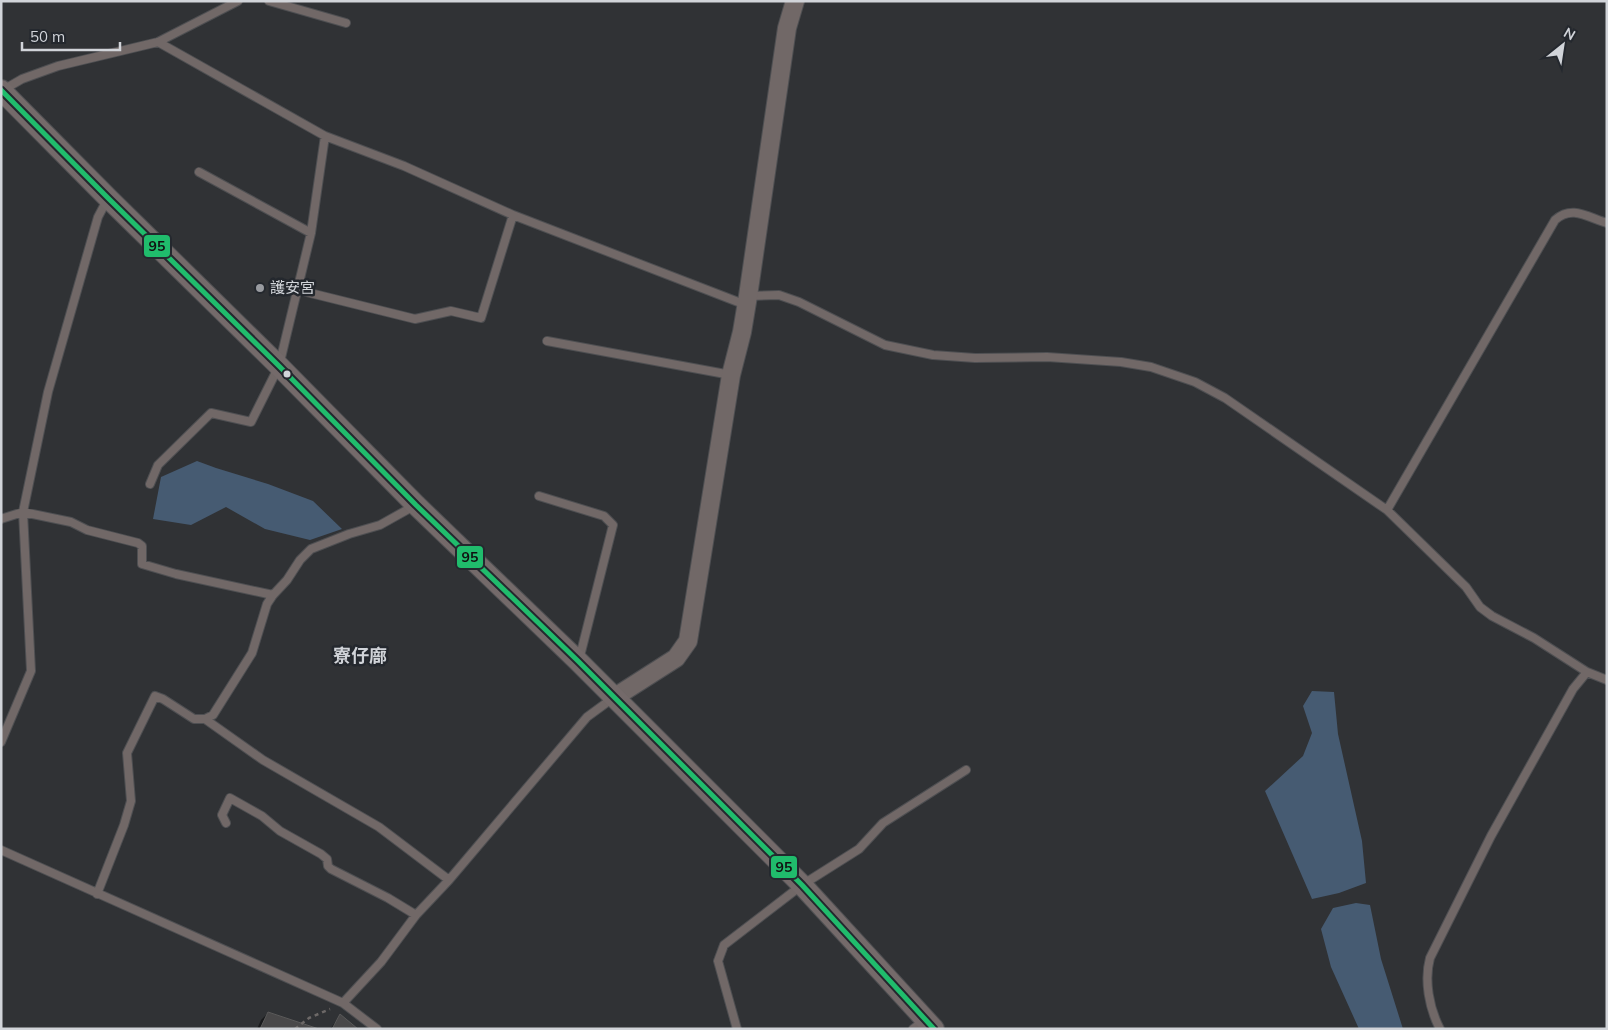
<svg xmlns="http://www.w3.org/2000/svg" width="1608" height="1030" font-family="Mulish,'Noto Sans TC',sans-serif">
  <style>
    .water { fill: #465b72 }
    .shadow { fill: #0007 }
    .building { fill: #494849; stroke: #595959 }
    .lines { fill: none; stroke-linecap: round; stroke-linejoin: round }
    .service-casing { stroke: #4e4f52; stroke-width: 10 }
    .tertiary-casing { stroke: #4e4f52; stroke-width: 20 }
    .secondary-casing { stroke: #4e4f52; stroke-width: 22 }
    .path { stroke: #6c6867; stroke-width: 2.5; stroke-dasharray: 4 4; stroke-linecap: butt }
    .service { stroke: #716867; stroke-width: 8 }
    .tertiary { stroke: #716867; stroke-width: 18 }
    .secondary { stroke: #746a6a; stroke-width: 20 }
    .bus-1-casing { stroke: #24282e; stroke-width: 9 }
    .bus-1 { stroke: #20bc6c; stroke-width: 5 }
    .poi-dot { fill: #999ba0; stroke: #24282e; stroke-width: 2 }
    .bus-dot { fill: #d1d4d9; stroke: #24282e; stroke-width: 2 }
    .labels { text-anchor: middle; stroke-width: 5; stroke-linejoin: round; paint-order: stroke }
    .poi-label { font-size: 15px; fill: #d1d4d9; stroke: #24282e; text-anchor: start }
    .quarter-label { font-size: 18px; font-weight: bold; fill: #d1d4d9; stroke: #24282e }
    .line-badge { stroke: #24282e; stroke-width: 2 }
    .pale-badge-label { font-size: 14px; text-anchor: middle; font-weight: bold; fill: #111 }
  </style>
  <rect width="100%" height="100%" fill="#303235"/>
  <!-- water -->
  <path class="water" d="M 197,461 L 216,468 L 268,484 L 313,501 L 342,529 L 310,540 L 265,529 L 226,507 L 191,525 L 153,519 L 161,477 Z
    M 1312,691 L 1334,692 L 1338,734 L 1362,841 L 1366,883 L 1339,893 L 1312,899 L 1265,791 L 1303,756 L 1312,733 L 1303,706 Z
    M 1356,903 L 1370,905 L 1381,959 L 1403,1029 L 1359,1029 L 1331,967 L 1321,929 L 1333,908 Z"/>
  <!-- shadow -->
  <path class="shadow" d="M 268,1013 L 315,1029 L 257,1029 L 261,1020 Z
    M 340,1016 L 356,1029 L 330,1029 Z"/>
  <!-- building -->
  <path class="building" d="M 268,1012 L 319,1029 L 260,1029 Z
    M 340,1014 L 358,1029 L 332,1029 Z"/>
  <g class="lines">
    <defs>
      <path id="service" d="M 269,1 L 346,23
        M 158,42 L 325,136 L 404,166 L 513,215 L 746,305
        M 3,90 L 22,79 L 58,66 L 158,42 L 238,1
        M 199,172 L 311,233
        M 298,290 L 415,319 L 451,311 L 481,318 L 513,215
        M 748,296 L 779,295 L 799,302 L 885,345 L 933,355 L 975,358 L 1047,357 L 1121,362 L 1151,367 L 1195,382 L 1225,398 L 1387,510 L 1466,587 L 1480,607 L 1492,616 L 1534,638 L 1587,672 L 1607,680
        M 547,341 L 731,375
        M 150,484 L 158,465 L 211,413 L 251,422 L 279,366 L 311,233 L 325,136
        M 539,496 L 604,516 L 613,525 L 579,660
        M 1387,510 L 1555,220 C 1572,205 1587,217 1607,223
        M 1,519 L 23,512 L 71,522 L 87,530 L 138,543 L 142,546 L 142,564 L 176,574 L 273,595
        M 205,719 L 263,760 L 379,827 L 449,880
        M 1,742 L 31,671 L 23,512 L 48,392 L 98,217 L 107,200
        M 226,823 L 222,815 L 230,798 L 262,816 L 280,831 L 321,854 L 327,859 L 328,866 L 331,869 L 388,898 L 416,915
        M 1,850 L 343,1003
        M 97,894 L 124,825 L 131,801 L 127,753 L 155,696 L 163,699 L 194,719 L 205,719 L 213,715 L 252,653 L 267,604 L 273,595 L 287,580 L 300,560 L 311,549 L 349,534 L 380,525 L 414,506
        M 377,1029 L 343,1003 L 381,962 L 416,915 L 449,880 L 587,717 L 613,698
        M 737,1029 L 718,961 L 724,945 L 802,885 L 859,849 L 883,823 L 966,770
        M 913,1029 L 925,1020
        M 1440,1029 C 1429,1008 1424,980 1430,958 L 1491,836 L 1573,689 L 1587,672"/>
      <path id="tertiary" d="M 615,697 L 676,658 L 688,641 L 731,375 L 742,332 L 748,296 L 787,28 L 795,1"/>
      <path id="secondary" d="M 1,90 L 108,198 L 279,366 L 416,505 L 578,661 L 802,885 L 934,1029"/>
    </defs>
    <!-- service casing -->
    <use href="#service" class="service-casing"/>
    <!-- tertiary casing -->
    <use href="#tertiary" class="tertiary-casing"/>
    <!-- secondary casing -->
    <use href="#secondary" class="secondary-casing"/>
    <!-- path -->
    <path class="path" d="M 295,1029 L 309,1018 L 330,1009"/>
    <!-- service -->
    <use href="#service" class="service"/>
    <!-- tertiary -->
    <use href="#tertiary" class="tertiary"/>
    <!-- secondary -->
    <use href="#secondary" class="secondary"/>
    <defs>
      <path id="bus-1" d="M 1,90 L 108,198 L 279,366 L 416,505 L 578,661 L 802,885 L 934,1029"/>
    </defs>
    <!-- bus-1 casing -->
    <use href="#bus-1" class="bus-1-casing"/>
    <!-- bus-1 -->
    <use href="#bus-1" class="bus-1"/>
  </g>
  <!-- markers -->
  <circle class="poi-dot" cx="260" cy="288" r="5"/>
  <circle class="bus-dot" cx="287" cy="374" r="4.5"/>
  <g class="labels">
    <!-- poi labels -->
    <g class="poi-label">
      <text x="270" y="293">護安宮</text>
    </g>
    <!-- quarter labels -->
    <g class="quarter-label">
      <text x="360" y="662">寮仔廍</text>
    </g>
  </g>
  <g class="line-badge">
    <rect x="143" y="234" width="28" height="24" rx="5" fill="#20bc6c"/>
    <rect x="456" y="545" width="28" height="24" rx="5" fill="#20bc6c"/>
    <rect x="770" y="855" width="28" height="24" rx="5" fill="#20bc6c"/>
  </g>
  <g class="pale-badge-label">
    <text x="157" y="251">95</text>
    <text x="470" y="562">95</text>
    <text x="784" y="872">95</text>
  </g>
  <!-- border -->
  <rect width="1608" height="1030" fill="none" stroke="#d1d4d9" stroke-width="5"/>
  <!-- north arrow -->
  <g transform="translate(1563 45) rotate(30)" stroke="#24282e" stroke-width="4" paint-order="stroke">
  <path d="M0-4L9 19L0 12L-9 19Z" fill="#d1d4d9"/>
  <text y="-8" font-size="14" font-weight="bold" text-anchor="middle" fill="#d1d4d9">N</text>
  </g>
  <!-- scale -->
  <path d="M22 42v8h98v-8" fill="none" stroke="#d1d4d9" stroke-width="2.5"/>
  <text x="30" y="42" font-size="15" fill="#d1d4d9" stroke="#24282e" stroke-width="4" paint-order="stroke">50 m</text>
</svg>
